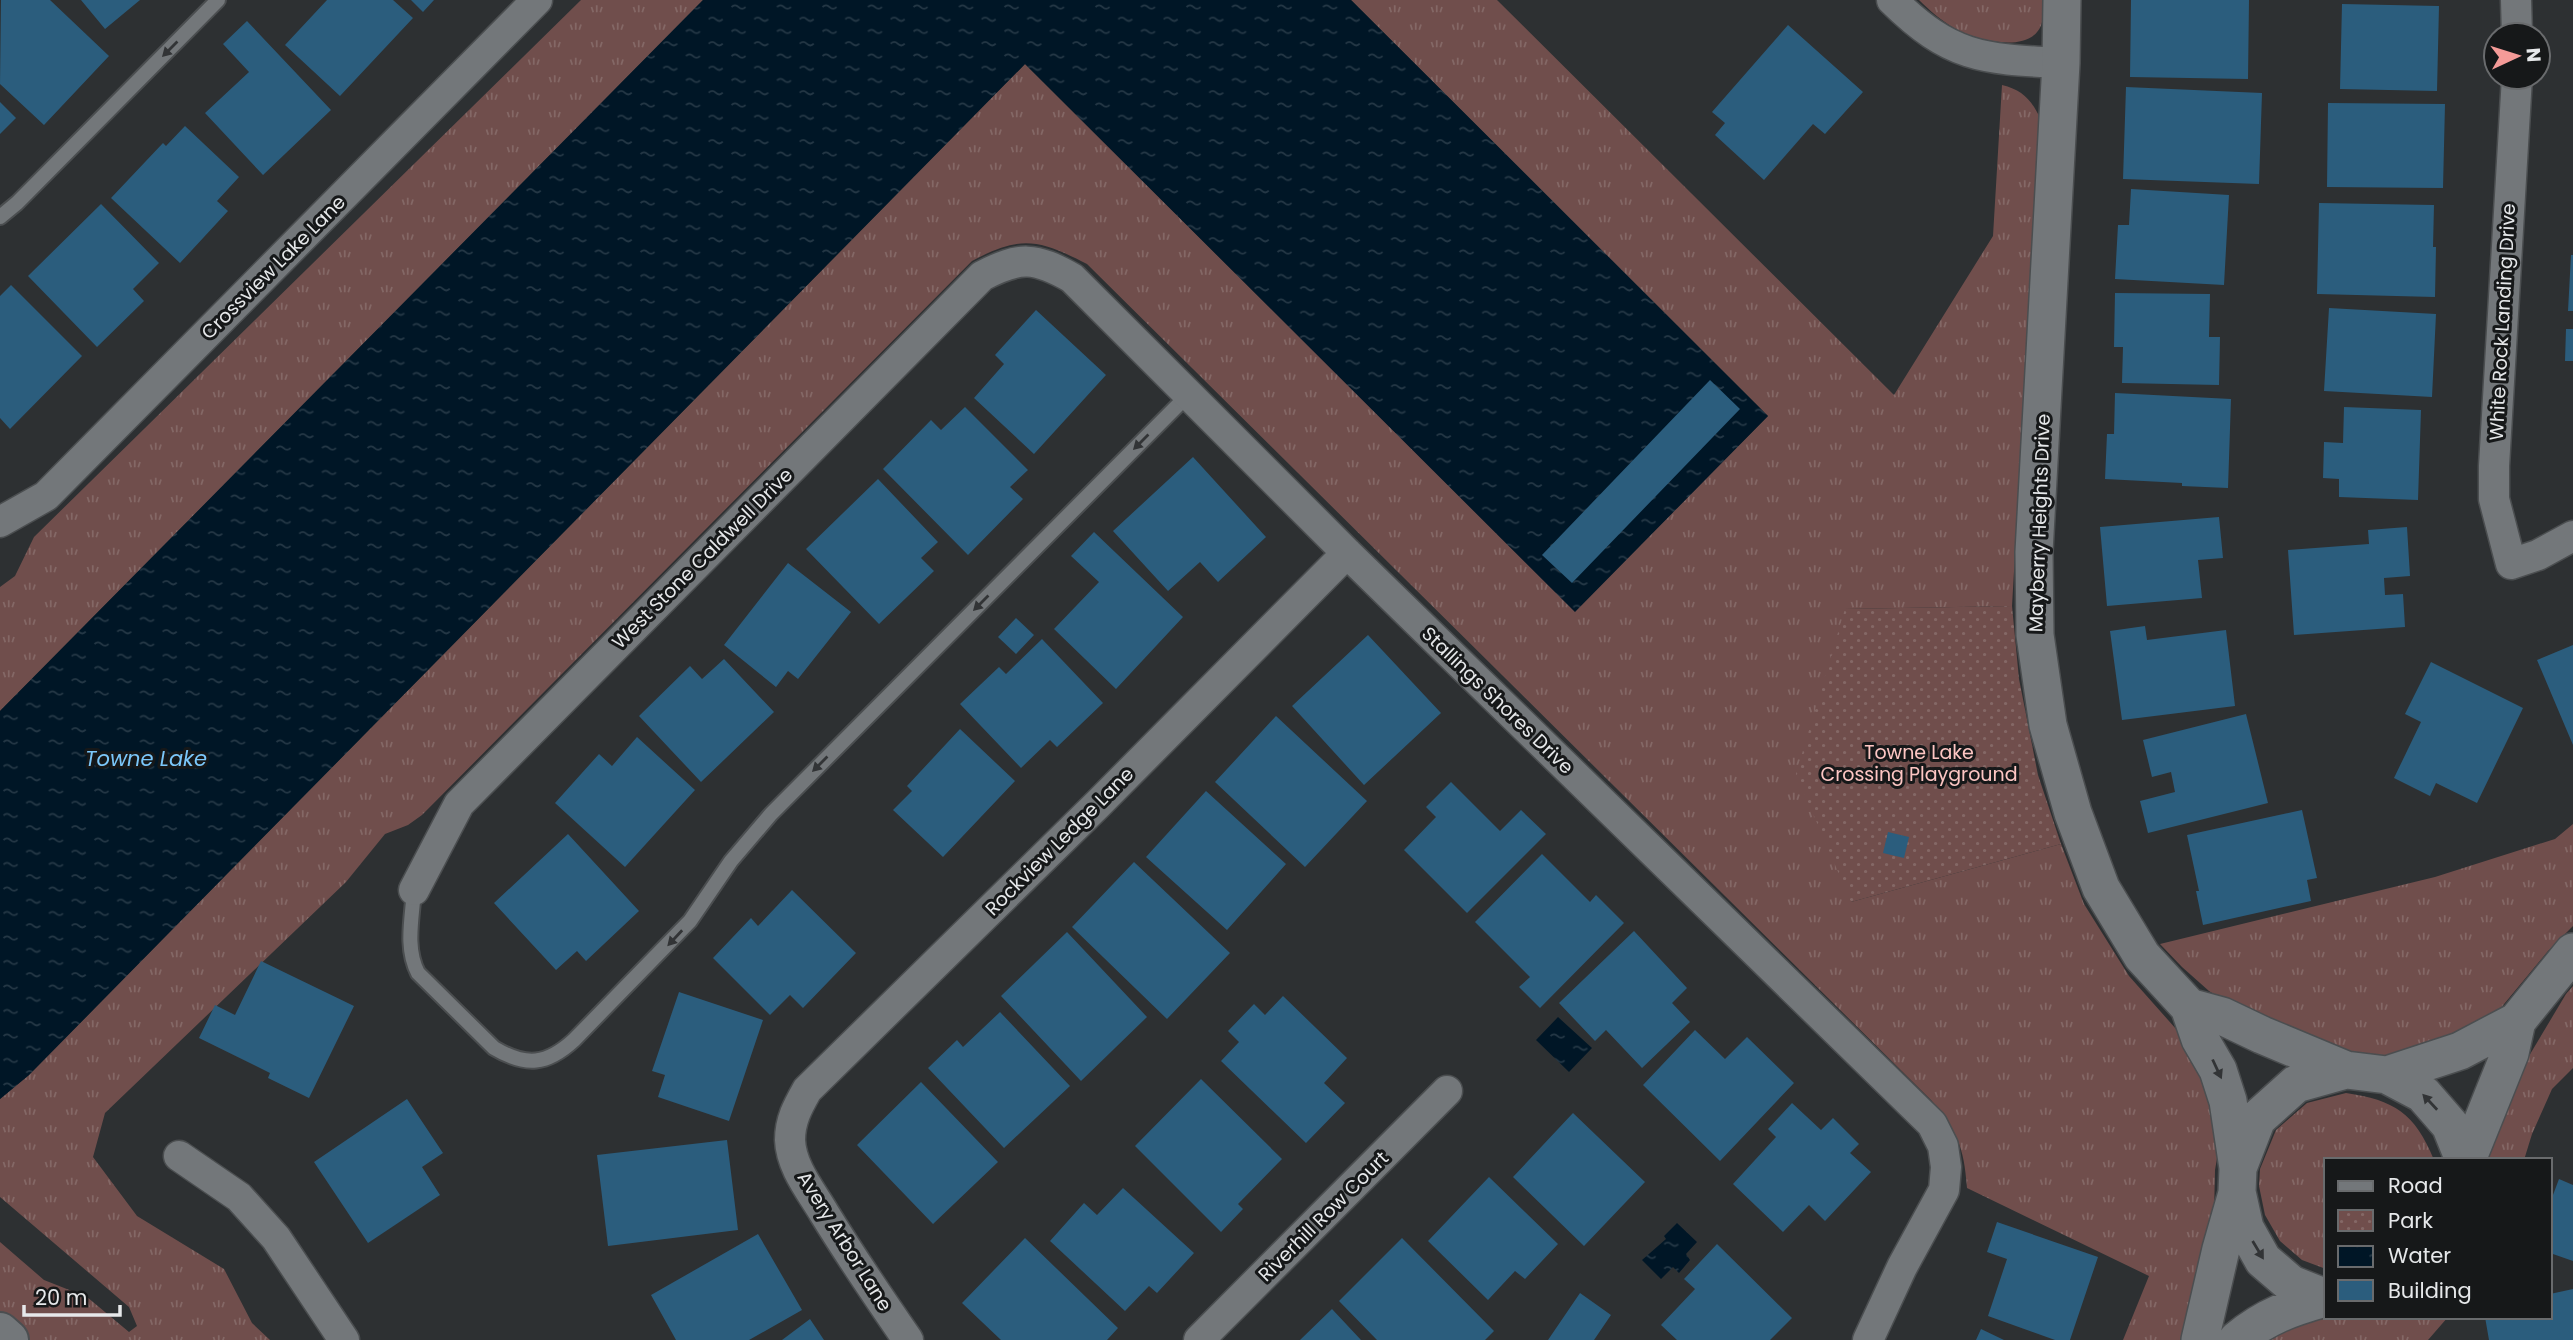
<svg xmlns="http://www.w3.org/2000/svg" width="2573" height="1340" font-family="Poppins,sans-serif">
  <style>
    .grass { fill: url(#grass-tufts) }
    .park { fill: url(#park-dots) }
    .water { fill: url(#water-ripples) }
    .building { fill: #2b5d7d }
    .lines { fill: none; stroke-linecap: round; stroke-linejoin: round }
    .service-casing { stroke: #4b4e50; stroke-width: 18 }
    .minor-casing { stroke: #4b4e50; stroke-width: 33 }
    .tertiary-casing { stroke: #4b4e50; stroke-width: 40 }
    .secondary-casing { stroke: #4b4e50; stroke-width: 42 }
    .service { stroke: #73777a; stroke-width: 14 }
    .minor { stroke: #73777a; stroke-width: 30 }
    .tertiary { stroke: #73777a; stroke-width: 37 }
    .secondary { stroke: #73777a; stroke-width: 38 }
    .oneway { fill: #323436 }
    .labels { text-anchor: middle; stroke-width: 6; stroke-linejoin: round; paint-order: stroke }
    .street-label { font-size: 19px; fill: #e6e8ea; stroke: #161819 }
    .park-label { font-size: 19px; fill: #fdc6c3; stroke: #161819 }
    .water-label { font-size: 21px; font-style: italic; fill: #7bc7fa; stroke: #161819 }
  </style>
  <defs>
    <pattern id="grass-tufts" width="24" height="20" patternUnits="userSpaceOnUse" patternTransform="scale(1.75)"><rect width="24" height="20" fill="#704e4c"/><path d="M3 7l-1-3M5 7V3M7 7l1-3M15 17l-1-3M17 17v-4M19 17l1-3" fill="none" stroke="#846866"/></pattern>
    <pattern id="park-dots" width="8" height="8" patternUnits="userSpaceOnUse" patternTransform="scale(1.75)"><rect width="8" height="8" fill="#704e4c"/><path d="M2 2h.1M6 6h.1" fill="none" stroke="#846866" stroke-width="1.8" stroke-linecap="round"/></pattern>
    <pattern id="water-ripples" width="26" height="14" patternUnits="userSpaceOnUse" patternTransform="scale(1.75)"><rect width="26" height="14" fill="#001626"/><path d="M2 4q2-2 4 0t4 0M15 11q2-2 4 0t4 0" fill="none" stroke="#253846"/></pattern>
  </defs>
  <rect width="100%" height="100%" fill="#2d3032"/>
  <!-- grass -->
  <path class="grass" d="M 581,0 L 703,0 L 0,711 L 0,587 L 15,576 L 34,537 Z
    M 1351,0 L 1497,0 L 1894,395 L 1993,236 L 2002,85 C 2022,90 2031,99 2040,118 L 2012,606 L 1845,609 L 1851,902 L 2061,844 L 2084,904 L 2129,976 L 2192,1047 L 2222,1129 L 2215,1170 L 2214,1214 L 2189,1340 L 2123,1340 L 2149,1276 L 1967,1188 C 1964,1145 1957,1133 1931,1100 L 1087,264 C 1038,239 1021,235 972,261 L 422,815 L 408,825 L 385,834 L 346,882 L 105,1113 L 93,1157 L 137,1216 L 224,1269 L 252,1323 L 270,1340 L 22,1340 L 0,1320 L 0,1242 L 44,1280 L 87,1297 L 129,1332 L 137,1326 L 129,1307 L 0,1197 L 0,1099 L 29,1075 L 1025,64 L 1575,611 L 1768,416 Z
    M 1919,0 L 2043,0 C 2043,7 2044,16 2042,22 C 2034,56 1974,40 1954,28 C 1942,21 1929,10 1919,0 Z
    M 2573,824 L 2573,926 L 2548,951 L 2490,1021 L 2412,1056 L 2377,1056 L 2345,1051 L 2240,1011 L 2209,991 L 2182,967 L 2160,944 L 2435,877 L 2555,839 Z
    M 2573,986 L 2573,1068 L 2552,1089 L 2532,1134 L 2524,1160 L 2486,1160 L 2514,1081 L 2566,994 Z
    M 2346,1093 C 2394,1100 2415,1113 2434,1160 L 2326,1160 L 2326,1269 L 2302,1260 L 2280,1241 L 2265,1215 L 2259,1186 L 2260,1169 L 2276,1130 L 2307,1103 Z
    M 2326,1315 L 2326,1317 L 2448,1317 L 2428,1340 L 2262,1340 L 2285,1324 Z"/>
  <!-- park -->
  <path class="park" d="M 2012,606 L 2019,679 L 2038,775 L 2061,844 L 1851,902 L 1796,774 L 1845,609 Z"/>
  <!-- water -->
  <path class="water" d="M 703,0 L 1351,0 L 1768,416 L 1575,612 L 1025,64 L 29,1075 L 0,1099 L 0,711 Z
    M 1558,1017 L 1592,1048 L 1569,1072 L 1536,1040 Z
    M 1677,1223 L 1697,1242 L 1686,1254 L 1690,1260 L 1679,1273 L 1673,1267 L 1661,1279 L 1642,1260 L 1666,1239 L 1664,1236 Z"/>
  <!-- building -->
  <path class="building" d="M 1,0 L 50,0 L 109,56 L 44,125 L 0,84 Z
    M 81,0 L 140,0 L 105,29 Z
    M 327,0 L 393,0 L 413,18 L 340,96 L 285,45 Z
    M 411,0 L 434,0 L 423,12 Z
    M 2131,0 L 2249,0 L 2248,79 L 2130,77 Z
    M 2342,4 L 2439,6 L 2437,91 L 2340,89 Z
    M 247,21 L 331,110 L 263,175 L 205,113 L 249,72 L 223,44 Z
    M 1788,25 L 1863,92 L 1825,134 L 1813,124 L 1764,180 L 1715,135 L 1725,123 L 1712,112 Z
    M 2126,87 L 2262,93 L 2259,184 L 2123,179 Z
    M 0,102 L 16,118 L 0,134 Z
    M 2328,103 L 2445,104 L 2443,188 L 2327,187 Z
    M 185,126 L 239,177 L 217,201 L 228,211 L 180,263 L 111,198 L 163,143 L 166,146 Z
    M 2131,189 L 2229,195 L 2224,285 L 2115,279 L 2118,225 L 2129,225 Z
    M 2319,203 L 2434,205 L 2433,247 L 2436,247 L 2435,297 L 2317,294 Z
    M 101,204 L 159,263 L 133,289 L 144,301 L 97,347 L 28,276 Z
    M 2571,255 L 2573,255 L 2573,311 L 2568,311 Z
    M 11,285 L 82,356 L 10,429 L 0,418 L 0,296 Z
    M 2115,293 L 2210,294 L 2209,337 L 2220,337 L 2219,385 L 2122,383 L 2123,347 L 2114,347 Z
    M 2329,308 L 2436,314 L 2432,397 L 2324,391 Z
    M 1036,310 L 1106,375 L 1034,454 L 974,398 L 1004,364 L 995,355 Z
    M 2566,329 L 2573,329 L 2573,361 L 2565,361 Z
    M 1710,380 L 1740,409 L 1572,583 L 1542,555 Z
    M 2115,393 L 2231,399 L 2228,488 L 2182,486 L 2182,483 L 2105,479 L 2107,434 L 2114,434 Z
    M 965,407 L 1028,470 L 1010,487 L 1023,499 L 968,555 L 883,469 L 931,420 L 941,430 Z
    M 2344,407 L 2421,410 L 2418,500 L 2339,497 L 2339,479 L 2323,478 L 2324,442 L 2343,443 Z
    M 1193,457 L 1266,537 L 1218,582 L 1200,562 L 1168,591 L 1113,531 Z
    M 878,479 L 938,542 L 921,558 L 934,571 L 879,624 L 806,549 Z
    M 2219,517 L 2223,558 L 2198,560 L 2202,598 L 2107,606 L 2100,527 Z
    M 2407,527 L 2410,576 L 2384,578 L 2385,595 L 2403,594 L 2405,627 L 2294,635 L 2288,550 L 2369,544 L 2368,530 Z
    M 1094,532 L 1183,617 L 1116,689 L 1054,629 L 1099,582 L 1071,556 Z
    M 788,563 L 851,612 L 798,679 L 788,671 L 776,687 L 724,645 Z
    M 1016,618 L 1034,635 L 1016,654 L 998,637 Z
    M 2145,626 L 2147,640 L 2226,630 L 2235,706 L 2122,720 L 2110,631 Z
    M 1368,635 L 1441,713 L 1364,785 L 1292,706 Z
    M 1042,639 L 1103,703 L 1057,747 L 1050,740 L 1021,768 L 960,704 L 999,667 L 1006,674 Z
    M 2573,645 L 2573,745 L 2537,660 Z
    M 724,659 L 774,712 L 701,782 L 639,716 L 690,666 L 702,679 Z
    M 2431,662 L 2523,708 L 2477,803 L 2436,783 L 2430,796 L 2394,778 L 2421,722 L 2405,714 Z
    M 2246,714 L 2268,803 L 2148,833 L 2140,801 L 2175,792 L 2171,772 L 2152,777 L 2143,740 Z
    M 1276,716 L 1367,801 L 1305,867 L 1215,782 Z
    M 960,729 L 1015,781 L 943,857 L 893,810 L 912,791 L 907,786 Z
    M 637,737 L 695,790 L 625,867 L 555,803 L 599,754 L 612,766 Z
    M 1451,782 L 1500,831 L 1521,810 L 1546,834 L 1467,913 L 1404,850 L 1436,817 L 1426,807 Z
    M 1206,791 L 1286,864 L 1227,930 L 1146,857 Z
    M 2302,810 L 2317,878 L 2307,880 L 2311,901 L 2203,925 L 2196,891 L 2199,891 L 2187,835 Z
    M 1888,832 L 1909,837 L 1904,858 L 1883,853 Z
    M 568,834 L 639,911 L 586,961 L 577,951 L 556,970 L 494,903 Z
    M 1542,854 L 1590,902 L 1596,895 L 1624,923 L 1540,1008 L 1519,987 L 1530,977 L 1475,922 Z
    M 1134,862 L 1230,953 L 1167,1019 L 1072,927 Z
    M 792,890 L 856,953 L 803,1008 L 790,995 L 770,1015 L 713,958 L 751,918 L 758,926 Z
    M 1634,931 L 1687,988 L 1672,1003 L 1690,1022 L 1642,1068 L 1606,1030 L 1595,1041 L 1559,1003 Z
    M 1067,932 L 1147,1017 L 1081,1081 L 1001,996 Z
    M 261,961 L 354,1006 L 309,1098 L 268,1078 L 270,1073 L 199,1038 L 215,1005 L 235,1015 Z
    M 679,992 L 763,1020 L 729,1121 L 658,1097 L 665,1075 L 652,1071 Z
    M 1283,996 L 1347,1058 L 1324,1083 L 1345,1103 L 1306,1143 L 1221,1061 L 1239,1042 L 1228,1031 L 1254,1004 L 1265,1015 Z
    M 1000,1012 L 1070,1086 L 1004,1148 L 928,1068 L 957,1040 L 963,1047 Z
    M 1695,1030 L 1725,1059 L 1747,1037 L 1794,1083 L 1720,1161 L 1643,1085 Z
    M 1201,1079 L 1282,1159 L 1238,1204 L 1243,1209 L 1221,1232 L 1135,1146 Z
    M 921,1082 L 998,1162 L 933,1224 L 857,1145 Z
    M 407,1099 L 443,1153 L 422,1167 L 440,1195 L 368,1243 L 314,1162 Z
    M 1792,1103 L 1821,1130 L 1833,1118 L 1859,1144 L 1850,1153 L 1871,1172 L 1825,1221 L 1809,1205 L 1783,1232 L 1733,1184 L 1776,1137 L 1768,1129 Z
    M 1573,1113 L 1645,1182 L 1584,1246 L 1513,1177 Z
    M 727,1140 L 738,1230 L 608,1246 L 597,1155 Z
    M 1489,1177 L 1558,1244 L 1525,1279 L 1515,1271 L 1488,1300 L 1428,1241 Z
    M 2559,1179 L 2573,1185 L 2573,1261 L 2550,1253 L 2550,1203 Z
    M 1123,1188 L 1194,1253 L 1157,1293 L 1149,1286 L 1125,1311 L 1050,1241 L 1084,1203 L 1097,1215 Z
    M 1997,1222 L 2098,1257 L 2070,1340 L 2055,1340 L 1988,1316 L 2007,1259 L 1987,1252 Z
    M 758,1234 L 802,1310 L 749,1340 L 676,1340 L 651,1295 Z
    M 1025,1238 L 1118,1328 L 1107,1340 L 1001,1340 L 962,1303 Z
    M 1402,1238 L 1494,1331 L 1485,1340 L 1377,1340 L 1339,1301 Z
    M 1717,1244 L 1792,1318 L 1770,1340 L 1677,1340 L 1661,1325 L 1695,1289 L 1684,1279 Z
    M 2573,1289 L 2573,1340 L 2489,1340 L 2485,1317 L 2550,1317 L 2550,1294 Z
    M 1580,1293 L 1611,1315 L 1594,1340 L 1548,1340 Z
    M 1332,1309 L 1361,1340 L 1300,1340 Z
    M 810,1319 L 824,1340 L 782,1340 Z
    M 1981,1329 L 2004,1340 L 1976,1340 Z"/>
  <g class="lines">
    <defs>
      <path id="service" d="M 0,217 L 17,203 L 218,0
        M 414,890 C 412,919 405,948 418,973 L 494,1048 C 526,1067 547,1065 574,1040 L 690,921 L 731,861 L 771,814 L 1190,393"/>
      <path id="minor" d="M 1892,0 C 1951,58 1982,59 2061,63
        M 2516,0 L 2517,35
        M 2517,77 L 2494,466 L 2494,499 L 2511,564 L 2538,555 L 2573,536
        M 0,522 L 46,496 L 537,0
        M 414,890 L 459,804 L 982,276 C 1020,256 1035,257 1072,278 L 1347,553 L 1932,1124 L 1943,1146 L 1946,1167 L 1944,1190 L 1902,1267 L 1868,1340
        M 179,1156 L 239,1197 L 276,1238 L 344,1340
        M 908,1340 C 879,1298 851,1257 824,1213 C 811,1191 791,1167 790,1140 C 790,1120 798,1106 807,1090 L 1099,803 L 1347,553
        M 1199,1340 L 1447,1091"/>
      <path id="tertiary" d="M 2062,0 L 2061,63 L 2034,552 L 2035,635 L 2048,725 L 2073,813 L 2101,888 L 2142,956 L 2189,1007 L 2200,1039 L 2218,1070 L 2228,1101 L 2238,1168
        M 2189,1007 L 2222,1016 L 2262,1035 L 2346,1070
        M 2387,1075 L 2460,1051 L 2517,1021 L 2573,952
        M 2467,1160 L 2510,1053 L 2517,1021
        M 2326,1298 L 2291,1284 L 2263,1260 L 2245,1228 L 2237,1192 L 2238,1168 L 2257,1119 L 2296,1084 L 2346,1070 L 2387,1075 L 2423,1094 L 2450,1125 L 2464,1160
        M 2200,1340 L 2221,1249 L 2237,1193
        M 2237,1340 C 2266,1316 2290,1308 2325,1298"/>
      <path id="secondary" d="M 0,1332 L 9,1340"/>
    </defs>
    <!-- service casing -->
    <use href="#service" class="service-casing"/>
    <!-- minor casing -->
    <use href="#minor" class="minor-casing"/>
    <!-- tertiary casing -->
    <use href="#tertiary" class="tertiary-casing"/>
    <!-- secondary casing -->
    <use href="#secondary" class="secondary-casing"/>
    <!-- service -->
    <use href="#service" class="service"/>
    <!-- minor -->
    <use href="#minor" class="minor"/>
    <!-- tertiary -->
    <use href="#tertiary" class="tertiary"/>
    <!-- secondary -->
    <use href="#secondary" class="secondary"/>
  </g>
  <!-- one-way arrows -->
  <defs><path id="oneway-solid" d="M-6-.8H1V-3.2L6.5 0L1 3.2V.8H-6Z" transform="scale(1.75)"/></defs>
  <g class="oneway">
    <use href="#oneway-solid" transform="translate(170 49) rotate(135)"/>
    <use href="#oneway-solid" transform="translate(1141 442) rotate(135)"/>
    <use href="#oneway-solid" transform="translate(981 603) rotate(135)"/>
    <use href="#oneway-solid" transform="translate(820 764) rotate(135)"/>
    <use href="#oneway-solid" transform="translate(675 938) rotate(133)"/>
    <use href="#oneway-solid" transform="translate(2217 1069) rotate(65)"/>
    <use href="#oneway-solid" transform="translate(2430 1102) rotate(-133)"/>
    <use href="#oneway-solid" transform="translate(2258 1250) rotate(59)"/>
  </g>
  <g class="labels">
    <!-- street labels -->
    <g class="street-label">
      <text transform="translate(273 267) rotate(-45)" y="7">Crossview Lake Lane</text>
      <text transform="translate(2502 322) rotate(-87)" y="7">White Rock Landing Drive</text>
      <text transform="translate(2039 523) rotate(-88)" y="7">Mayberry Heights Drive</text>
      <text transform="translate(702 558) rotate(-45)" y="7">West Stone Caldwell Drive</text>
      <text transform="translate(1498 700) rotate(44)" y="7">Stallings Shores Drive</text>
      <text transform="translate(1059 841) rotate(-45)" y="7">Rockview Ledge Lane</text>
      <text transform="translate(1323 1216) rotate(-45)" y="7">Riverhill Row Court</text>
      <text transform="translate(845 1241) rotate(58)" y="7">Avery Arbor Lane</text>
    </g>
    <!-- park labels -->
    <g class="park-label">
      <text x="1919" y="759">Towne Lake<tspan x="1919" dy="22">Crossing Playground</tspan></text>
    </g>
    <!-- water labels -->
    <g class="water-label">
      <text x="146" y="766">Towne Lake</text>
    </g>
  </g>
  <!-- legend -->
  <rect x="2324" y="1158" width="228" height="161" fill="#161819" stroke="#696b6d" stroke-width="2"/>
  <rect x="2338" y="1181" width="35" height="10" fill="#73777a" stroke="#696b6d" stroke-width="2"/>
  <text x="2388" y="1193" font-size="21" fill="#e6e8ea">Road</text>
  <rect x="2338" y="1210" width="35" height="21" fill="url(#park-dots)" stroke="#696b6d" stroke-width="2"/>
  <text x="2388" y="1228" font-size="21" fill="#e6e8ea">Park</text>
  <rect x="2338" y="1246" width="35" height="21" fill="url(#water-ripples)" stroke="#696b6d" stroke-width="2"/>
  <text x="2388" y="1263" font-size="21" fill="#e6e8ea">Water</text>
  <rect x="2338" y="1280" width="35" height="21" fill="#2b5d7d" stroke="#696b6d" stroke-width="2"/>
  <text x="2388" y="1298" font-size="21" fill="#e6e8ea">Building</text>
  <!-- north arrow -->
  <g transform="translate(2517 56) rotate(86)"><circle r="33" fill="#161819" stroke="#696b6d" stroke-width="2"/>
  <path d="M0-5L12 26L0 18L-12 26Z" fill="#f59b98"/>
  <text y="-10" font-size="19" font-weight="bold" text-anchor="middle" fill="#e6e8ea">N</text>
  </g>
  <!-- scale -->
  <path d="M24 1305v10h96v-10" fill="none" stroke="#e6e8ea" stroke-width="3.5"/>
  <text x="35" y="1305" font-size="21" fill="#e6e8ea" stroke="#161819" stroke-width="5" paint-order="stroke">20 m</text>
</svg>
